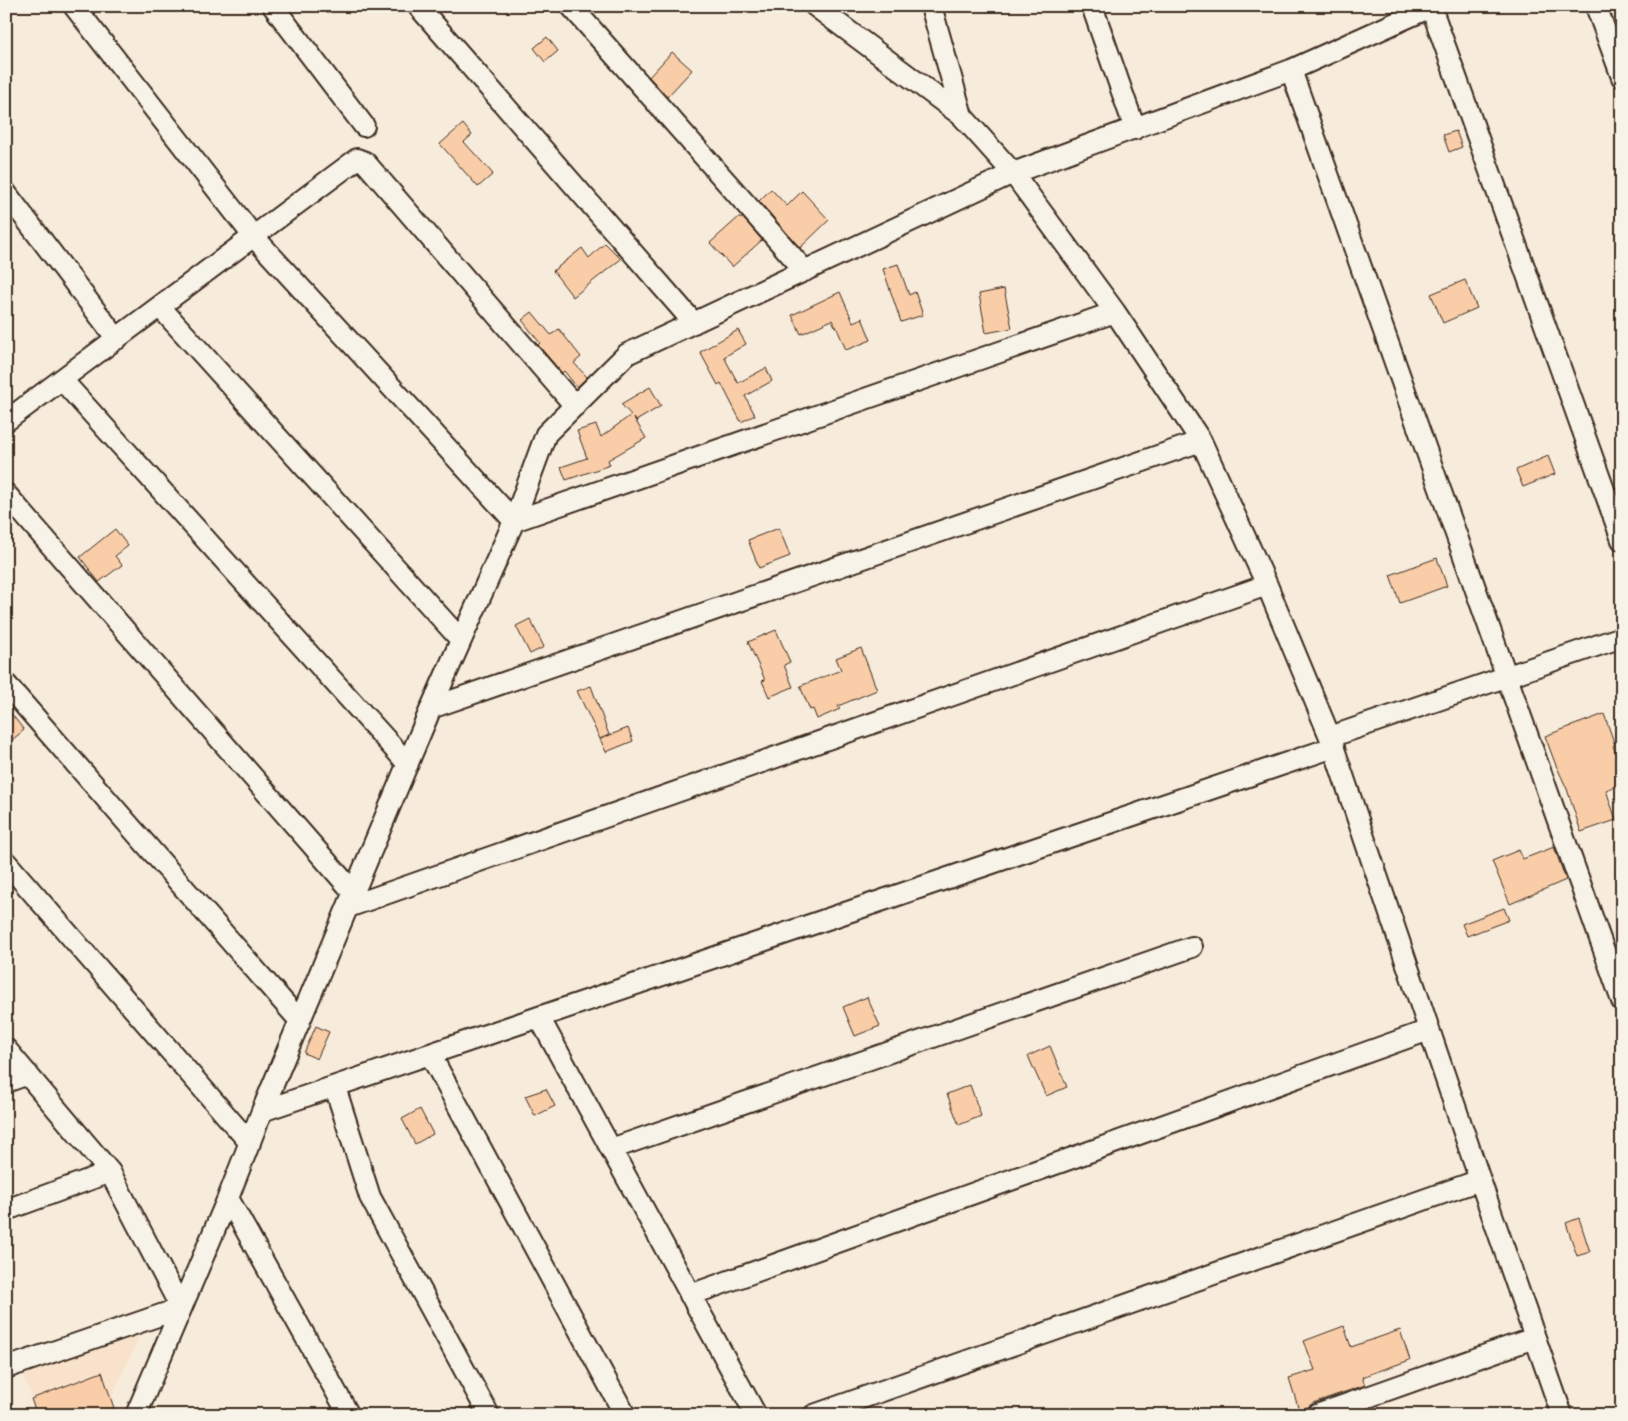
<svg xmlns="http://www.w3.org/2000/svg" width="1628" height="1421" font-family="'Balsamiq Sans',sans-serif">
  <style>
    .built { fill: #f8e2cc }
    .building { fill: #f9cda8; stroke: #3b2a1e }
    .lines { fill: none; stroke-linecap: round; stroke-linejoin: round }
    .minor-casing { stroke: #3b2a1e; stroke-width: 24 }
    .minor { stroke: #f7f3e8; stroke-width: 20 }
  </style>
  <rect width="100%" height="100%" fill="#f7ebdb"/>
  <filter id="ink" filterUnits="userSpaceOnUse"><feTurbulence type="fractalNoise" baseFrequency=".02" numOctaves="2"/><feDisplacementMap in="SourceGraphic" scale="10" xChannelSelector="R" yChannelSelector="G"/><feConvolveMatrix kernelMatrix="1 2 1 2 8 2 1 2 1" color-interpolation-filters="sRGB"/></filter>
  <g filter="url(#ink)">
    <!-- built -->
    <path class="built" d="M 143,1329 L 103,1415 L 39,1415 L 22,1373 Z"/>
    <!-- building -->
    <path class="building" d="M 547,37 L 558,51 L 545,62 L 534,48 Z
      M 672,52 L 692,70 L 667,97 L 649,77 Z
      M 463,124 L 472,135 L 464,142 L 493,174 L 478,187 L 440,144 Z
      M 1456,131 L 1462,147 L 1449,152 L 1443,135 Z
      M 771,189 L 787,206 L 802,191 L 829,220 L 800,248 L 759,201 Z
      M 739,217 L 741,219 L 742,217 L 762,240 L 732,267 L 710,243 Z
      M 605,243 L 621,259 L 573,297 L 553,271 L 582,248 L 589,258 Z
      M 898,264 L 909,295 L 915,292 L 923,315 L 901,322 L 883,269 Z
      M 1465,280 L 1477,308 L 1443,323 L 1431,294 Z
      M 1004,289 L 1012,328 L 986,333 L 979,294 Z
      M 840,292 L 853,322 L 862,318 L 871,340 L 846,350 L 836,326 L 835,326 L 832,320 L 801,334 L 792,315 Z
      M 532,312 L 551,335 L 559,329 L 581,357 L 574,363 L 587,377 L 577,387 L 564,371 L 562,373 L 538,345 L 540,343 L 522,320 Z
      M 738,330 L 746,344 L 724,357 L 738,383 L 766,368 L 772,381 L 745,396 L 755,415 L 741,422 L 721,383 L 718,385 L 700,352 Z
      M 650,387 L 661,406 L 636,421 L 634,418 L 646,438 L 608,460 L 610,465 L 566,480 L 561,467 L 587,458 L 577,431 L 596,425 L 601,437 L 631,415 L 621,404 Z
      M 1548,456 L 1555,474 L 1523,487 L 1516,470 Z
      M 779,528 L 790,556 L 759,568 L 748,540 Z
      M 115,529 L 128,546 L 115,556 L 122,565 L 99,582 L 80,557 Z
      M 1437,558 L 1447,586 L 1400,603 L 1390,575 Z
      M 530,619 L 544,647 L 530,654 L 516,626 Z
      M 776,630 L 790,662 L 784,665 L 793,687 L 769,697 L 762,681 L 765,680 L 748,642 Z
      M 861,648 L 877,690 L 838,706 L 840,709 L 817,719 L 813,709 L 810,710 L 800,686 L 841,670 L 836,658 Z
      M 591,686 L 609,735 L 600,739 L 577,691 Z
      M 6,707 L 24,730 L 6,745 Z
      M 1604,714 L 1615,745 L 1613,746 L 1622,768 L 1622,784 L 1606,790 L 1616,820 L 1581,832 L 1567,789 L 1555,763 L 1545,736 Z
      M 628,728 L 633,741 L 606,752 L 600,739 Z
      M 1554,847 L 1566,880 L 1510,904 L 1492,861 L 1519,850 L 1523,859 Z
      M 1504,908 L 1509,920 L 1467,936 L 1462,924 Z
      M 867,997 L 880,1026 L 855,1036 L 843,1007 Z
      M 316,1026 L 329,1032 L 317,1059 L 304,1053 Z
      M 1050,1046 L 1067,1087 L 1046,1096 L 1028,1056 Z
      M 970,1085 L 981,1116 L 959,1125 L 947,1094 Z
      M 546,1089 L 555,1106 L 535,1116 L 525,1096 Z
      M 420,1109 L 433,1134 L 415,1144 L 402,1119 Z
      M 1579,1218 L 1590,1252 L 1577,1256 L 1566,1223 Z
      M 1344,1326 L 1351,1347 L 1400,1330 L 1410,1360 L 1362,1377 L 1365,1385 L 1313,1403 L 1308,1407 L 1299,1410 L 1289,1378 L 1315,1370 L 1304,1341 Z
      M 102,1372 L 114,1408 L 94,1415 L 37,1415 L 31,1399 Z"/>
    <g class="lines">
      <defs>
        <path id="minor" d="M 74,6 L 254,237 L 514,521 L 1115,312
          M 273,6 L 364,126
          M 418,6 L 694,323
          M 571,6 L 805,271
          M 815,6 L 962,116 L 1013,173 L 1115,312 L 1201,441 L 1267,585 L 1330,737 L 1480,1180 L 1562,1415
          M 931,6 L 962,116
          M 1092,6 L 1135,129
          M 1596,6 L 1622,77
          M 1431,7 L 1622,540
          M 1291,70 L 1622,1001
          M 6,193 L 117,339
          M 160,307 L 461,640
          M 62,380 L 408,764
          M 6,421 L 357,159 L 365,162 L 575,406
          M 6,494 L 354,893
          M 6,684 L 300,1021
          M 431,708 L 1201,441
          M 1330,737 L 1622,637
          M 6,862 L 250,1143
          M 348,907 L 1267,585
          M 539,1017 L 756,1415
          M 6,1049 L 110,1172 L 181,1308 L 6,1368
          M 430,1054 L 625,1415
          M 6,1082 L 28,1074
          M 335,1087 L 370,1197 L 489,1415
          M 262,1111 L 1334,747
          M 611,1149 L 1192,947
          M 228,1198 L 349,1415
          M 6,1210 L 110,1172
          M 690,1295 L 1429,1030
          M 136,1415 L 228,1198 L 262,1111 L 431,708 L 514,521 L 546,434 L 627,354 L 1013,173 L 1291,70 L 1433,6
          M 814,1415 L 1480,1180
          M 1317,1415 L 1534,1338"/>
      </defs>
      <!-- minor casing -->
      <use href="#minor" class="minor-casing"/>
      <!-- minor -->
      <use href="#minor" class="minor"/>
    </g>
  </g>
  <!-- margin -->
  <rect width="1628" height="1421" fill="none" stroke="#f7f3e8" stroke-width="25"/>
  <rect x="12" y="12" width="1603" height="1396" fill="none" stroke="#3b2a1e" stroke-width="2" filter="url(#ink)"/>
</svg>
